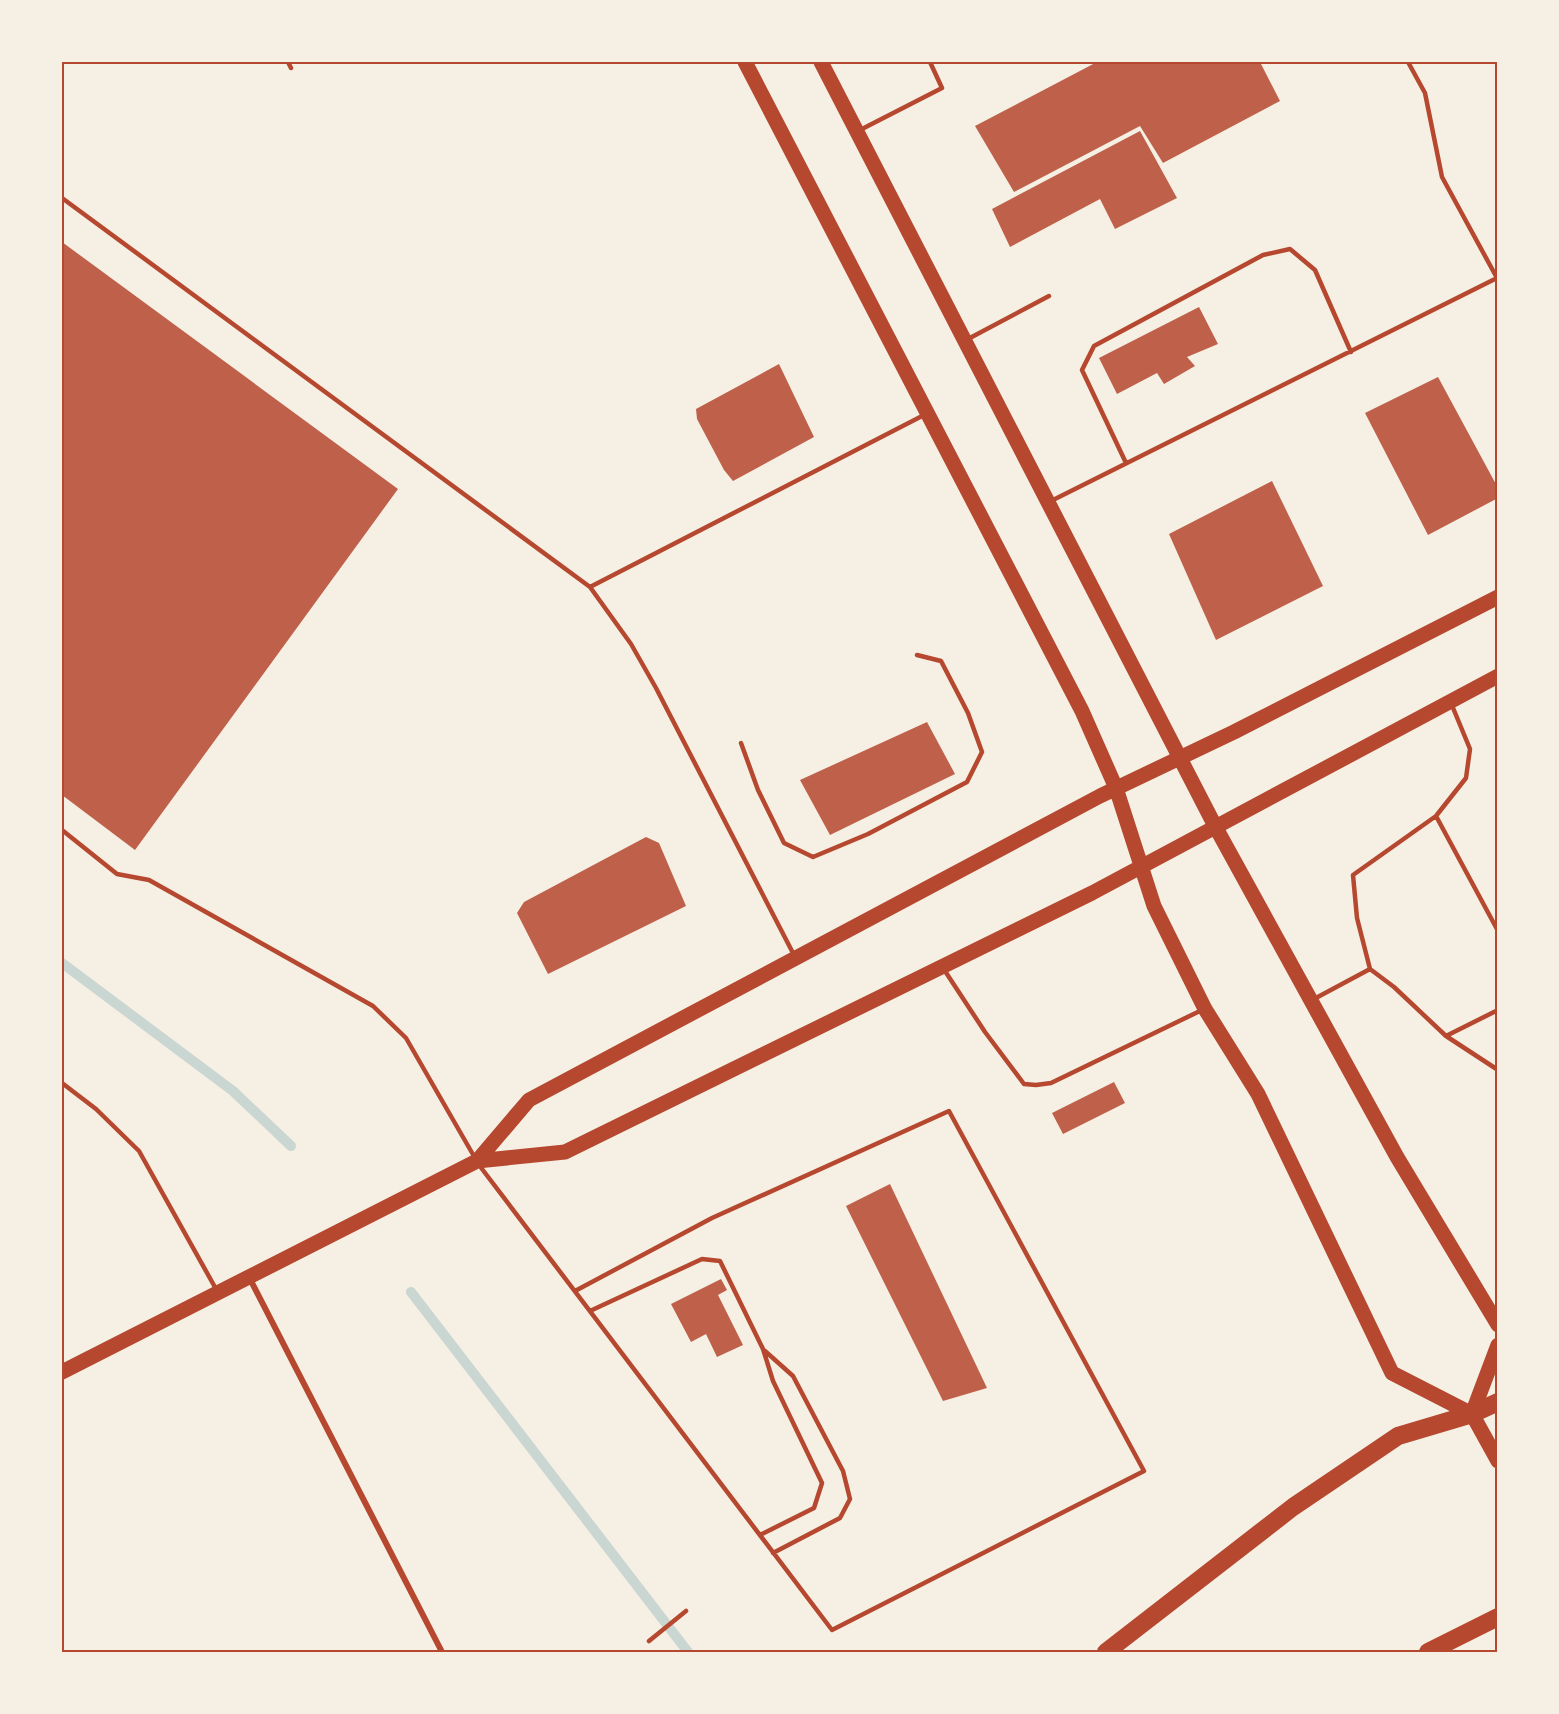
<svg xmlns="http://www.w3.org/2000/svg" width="1559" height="1714" font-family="Cabin,sans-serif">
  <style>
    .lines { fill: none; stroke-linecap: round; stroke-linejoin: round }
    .stream { stroke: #c9d6d2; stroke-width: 10 }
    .building { fill: #bf614a }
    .service { stroke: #b5482f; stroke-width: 4.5 }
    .minor { stroke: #b5482f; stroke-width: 6 }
    .primary { stroke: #b5482f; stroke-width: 15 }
    .motorway { stroke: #b5482f; stroke-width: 18 }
    .neatline { fill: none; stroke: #b5482f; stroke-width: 2 }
  </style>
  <rect width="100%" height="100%" fill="#f6efe4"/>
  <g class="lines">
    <!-- stream -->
    <path class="stream" d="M 62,963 L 233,1091 L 291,1146
      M 411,1292 L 688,1652"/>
  </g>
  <!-- building -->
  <path class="building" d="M 1097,62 L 1260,62 L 1280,101 L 1163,163 L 1140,126 L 1014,192 L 975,126 Z
    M 1140,131 L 1177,198 L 1115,229 L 1100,199 L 1010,247 L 992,209 Z
    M 62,242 L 398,489 L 135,850 L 62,795 Z
    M 1199,307 L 1218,344 L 1187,357 L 1195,366 L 1164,384 L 1157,373 L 1117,394 L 1099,358 Z
    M 779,364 L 814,437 L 733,481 L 724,470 L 697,419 L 696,409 Z
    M 1438,377 L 1498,488 L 1498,498 L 1428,535 L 1365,413 Z
    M 1272,481 L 1323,586 L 1216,640 L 1169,534 Z
    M 927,722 L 955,774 L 830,835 L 800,780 Z
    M 646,837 L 659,843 L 686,906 L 548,974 L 517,913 L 524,902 Z
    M 1114,1082 L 1125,1103 L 1063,1134 L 1052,1113 Z
    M 890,1184 L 987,1388 L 943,1401 L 846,1206 Z
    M 721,1279 L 727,1290 L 718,1295 L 743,1345 L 717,1357 L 706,1334 L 691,1342 L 671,1304 Z"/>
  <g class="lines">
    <!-- service -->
    <path class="service" d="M 288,62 L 291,68
      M 860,130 L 942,88 L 930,62
      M 62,198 L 590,587 L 631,644 L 656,688 L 794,955
      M 968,339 L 1049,296
      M 1126,463 L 1082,370 L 1094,346 L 1263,255 L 1290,249 L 1315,270 L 1351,352
      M 1051,501 L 1497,278 L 1442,177 L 1425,93 L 1408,62
      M 590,587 L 926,414
      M 1451,703 L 1470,749 L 1466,778 L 1436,816 L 1353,875 L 1357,918 L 1370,969 L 1394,987 L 1446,1036 L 1498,1070
      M 741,743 L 758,790 L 784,843 L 813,857 L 868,834 L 967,782 L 982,752 L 968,713 L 941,661 L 917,655
      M 1436,816 L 1498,931
      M 62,830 L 117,874 L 149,880 L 373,1006 L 406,1038 L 475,1158
      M 943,968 L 985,1032 L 1024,1084 L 1036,1085 L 1051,1083 L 1202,1010
      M 1314,999 L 1370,969
      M 1446,1036 L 1498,1010
      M 62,1083 L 96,1109 L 139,1151 L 216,1289
      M 479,1165 L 832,1630 L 1144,1471 L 949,1111 L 712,1218 L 575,1291
      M 590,1311 L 702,1259 L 720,1261 L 763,1349 L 773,1381 L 822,1483 L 814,1508 L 760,1535
      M 765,1351 L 793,1376 L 843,1471 L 850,1499 L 840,1518 L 773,1553
      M 649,1641 L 686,1611"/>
    <!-- minor -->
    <path class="minor" d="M 249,1277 L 442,1652"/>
    <!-- primary -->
    <path class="primary" d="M 745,62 L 1082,711 L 1116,788 L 1154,906 L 1205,1009 L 1258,1094 L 1392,1373 L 1472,1414 L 1498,1461
      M 821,62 L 1215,826 L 1397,1157 L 1498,1325
      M 477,1161 L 529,1100 L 1100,796 L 1234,732 L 1498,597
      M 62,1372 L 477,1161 L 565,1152 L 1092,893 L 1498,676
      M 1472,1414 L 1498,1345"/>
    <!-- motorway -->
    <path class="motorway" d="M 1106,1652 L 1293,1507 L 1398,1436 L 1472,1414 L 1498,1402
      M 1428,1652 L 1498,1617"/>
  </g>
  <!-- border -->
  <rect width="1559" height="1714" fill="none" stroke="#f6efe4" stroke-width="126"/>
  <rect x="63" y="63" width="1433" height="1588" class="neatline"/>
</svg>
